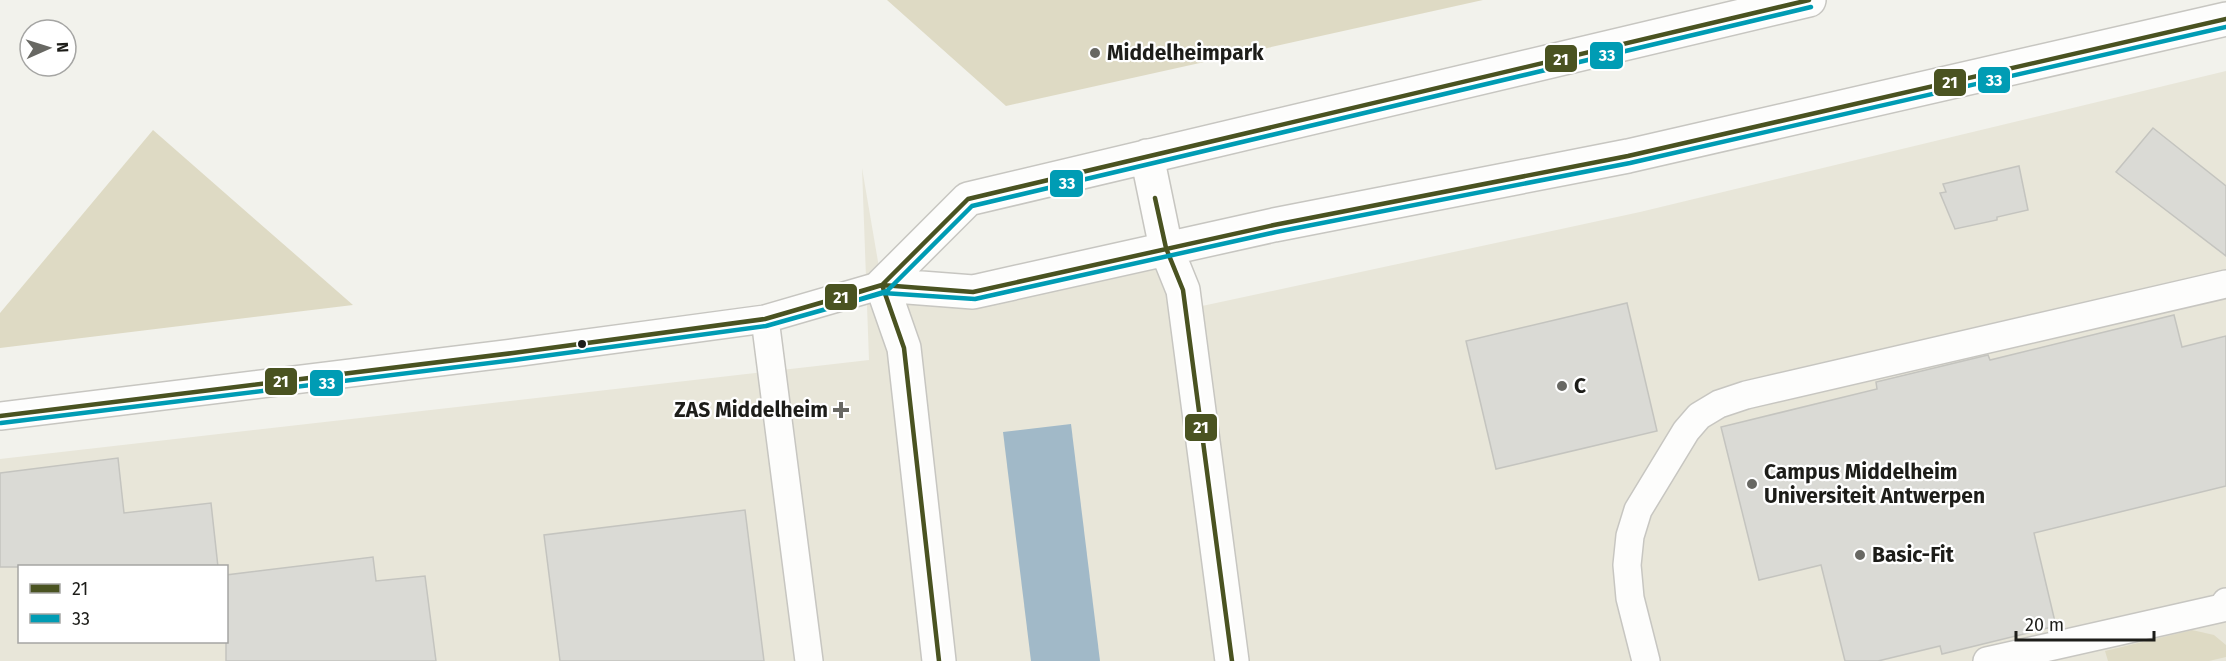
<svg xmlns="http://www.w3.org/2000/svg" width="2226" height="661" font-family="'Fira Sans',sans-serif">
  <style>
    .built { fill: #e8e6d9; fill-rule: evenodd }
    .green { fill: #dedac4 }
    .water { fill: #a1b9c8 }
    .building { fill: #dadad5; stroke: #c4c4bf; stroke-width: 1.5 }
    .lines { fill: none; stroke-linecap: round; stroke-linejoin: round }
    .service-casing { stroke: #c7c6c1; stroke-width: 30 }
    .minor-casing { stroke: #c7c6c1; stroke-width: 36 }
    .service { stroke: #fdfdfc; stroke-width: 27 }
    .minor { stroke: #fdfdfc; stroke-width: 33 }
    .bus-1-casing { stroke: #fff; stroke-width: 9 }
    .bus-2-casing { stroke: #fff; stroke-width: 9 }
    .bus-1 { stroke: #4a5321; stroke-width: 4.5 }
    .bus-2 { stroke: #009cb4; stroke-width: 4.5 }
    .poi-dot { fill: #686863; stroke: #fff; stroke-width: 2 }
    .bus-dot { fill: #1d1d19; stroke: #fff; stroke-width: 2 }
    .labels { text-anchor: middle; stroke-width: 4.5; stroke-linejoin: round; paint-order: stroke }
    .poi-label { font-size: 21px; font-weight: bold; fill: #1d1d19; stroke: #fff; text-anchor: start }
    .line-badge { stroke: #fff; stroke-width: 2 }
    .badge-label { font-size: 16px; text-anchor: middle; font-weight: bold; fill: #fff }
  </style>
  <rect width="100%" height="100%" fill="#f2f2ec"/>
  <!-- built -->
  <path class="built" d="M 2226,71 L 2226,661 L 0,661 L 0,459 L 869,360 L 862,168 L 882,285 L 973,292 L 1166,248 L 1202,306 L 1640,212 ZM 20,566 L 226,566 L 226,642 L 20,642 Z"/>
  <!-- green -->
  <path class="green" d="M 887,0 L 1483,0 L 1006,106 Z
    M 153,130 L 353,305 L 0,348 L 0,313 Z
    M 2192,630 L 2214,635 L 2226,645 L 2226,657 L 2209,661 L 2108,661 L 2105,651 Z"/>
  <!-- water -->
  <path class="water" d="M 1071,424 L 1100,661 L 1031,661 L 1003,432 Z"/>
  <!-- building -->
  <path class="building" d="M 2153,128 L 2226,186 L 2226,256 L 2116,172 Z
    M 2019,166 L 2028,210 L 1997,217 L 1997,220 L 1955,229 L 1940,193 L 1946,192 L 1943,184 Z
    M 1627,303 L 1657,431 L 1496,469 L 1466,341 Z
    M 2174,315 L 2182,347 L 2226,336 L 2226,486 L 2034,533 L 2056,626 L 1942,654 L 1940,646 L 1878,661 L 1845,661 L 1821,565 L 1759,580 L 1721,427 L 1877,389 L 1876,382 L 1988,355 L 1990,360 Z
    M 118,458 L 124,513 L 211,503 L 218,567 L 0,567 L 0,473 Z
    M 745,510 L 764,661 L 560,661 L 544,535 Z
    M 373,557 L 376,581 L 425,576 L 436,661 L 226,661 L 226,575 Z"/>
  <g class="lines">
    <defs>
      <path id="service" d="M 765,319 L 809,661
        M 0,416 L 513,353 L 765,319 L 882,285
        M 1646,661 L 1630,598 L 1627,565 L 1630,536 L 1638,510 L 1686,431 L 1699,416 L 1719,404 L 1746,395 L 2226,284
        M 1987,661 L 2222,608 L 2226,602"/>
      <path id="minor" d="M 1147,156 L 1166,248 L 1183,290 L 1232,661
        M 882,285 L 973,292 L 1274,225 L 1628,156 L 2226,19
        M 882,285 L 968,199 L 1809,0
        M 882,285 L 904,348 L 939,661"/>
    </defs>
    <!-- service casing -->
    <use href="#service" class="service-casing"/>
    <!-- minor casing -->
    <use href="#minor" class="minor-casing"/>
    <!-- service -->
    <use href="#service" class="service"/>
    <!-- minor -->
    <use href="#minor" class="minor"/>
    <defs>
      <path id="bus-1" d="M 1155,198 L 1166,248 L 1183,290 L 1232,661
        M 882,285 L 904,348 L 939,661
        M 849,295 L 882,285 L 968,199 L 1809,0
        M 0,416 L 513,353 L 765,319 L 882,285 L 973,292 L 1274,225 L 1628,156 L 2226,19"/>
      <path id="bus-2" d="M 851,302 L 887,291 L 972,206 L 1811,7
        M 1,423 L 514,360 L 766,326 L 883,293 L 975,299 L 1276,232 L 1630,163 L 2226,27"/>
    </defs>
    <!-- bus-1 casing -->
    <use href="#bus-1" class="bus-1-casing"/>
    <!-- bus-2 casing -->
    <use href="#bus-2" class="bus-2-casing"/>
    <!-- bus-1 -->
    <use href="#bus-1" class="bus-1"/>
    <!-- bus-2 -->
    <use href="#bus-2" class="bus-2"/>
  </g>
  <!-- markers -->
  <g class="poi-dot">
    <circle cx="1095" cy="53" r="6"/>
    <circle cx="1562" cy="386" r="6"/>
    <path d="M838 401h6v6h6v6h-6v6h-6v-6h-6v-6h6z"/>
    <circle cx="1752" cy="484" r="6"/>
    <circle cx="1860" cy="555" r="6"/>
  </g>
  <circle class="bus-dot" cx="582" cy="344" r="5"/>
  <g class="labels">
    <!-- poi labels -->
    <g class="poi-label">
      <text x="1107" y="60">Middelheimpark</text>
      <text x="1574" y="393">C</text>
      <text x="828" y="417" text-anchor="end">ZAS Middelheim</text>
      <text x="1764" y="479">Campus Middelheim<tspan x="1764" dy="24">Universiteit Antwerpen</tspan></text>
      <text x="1872" y="562">Basic-Fit</text>
    </g>
  </g>
  <g class="line-badge">
    <rect x="1589" y="41" width="35" height="29" rx="6" fill="#009cb4"/>
    <rect x="1544" y="44" width="34" height="29" rx="6" fill="#4a5321"/>
    <rect x="1977" y="66" width="34" height="28" rx="6" fill="#009cb4"/>
    <rect x="1933" y="68" width="34" height="29" rx="6" fill="#4a5321"/>
    <rect x="1049" y="169" width="35" height="29" rx="6" fill="#009cb4"/>
    <rect x="824" y="283" width="34" height="28" rx="6" fill="#4a5321"/>
    <rect x="264" y="367" width="34" height="29" rx="6" fill="#4a5321"/>
    <rect x="309" y="369" width="35" height="28" rx="6" fill="#009cb4"/>
    <rect x="1184" y="413" width="34" height="29" rx="6" fill="#4a5321"/>
  </g>
  <g class="badge-label">
    <text x="1607" y="61">33</text>
    <text x="1561" y="65">21</text>
    <text x="1994" y="86">33</text>
    <text x="1950" y="88">21</text>
    <text x="1067" y="189">33</text>
    <text x="841" y="303">21</text>
    <text x="281" y="387">21</text>
    <text x="327" y="389">33</text>
    <text x="1201" y="433">21</text>
  </g>
  <!-- legend -->
  <rect x="18" y="565" width="210" height="78" fill="#ffffff" stroke="#a5a5a3" stroke-width="1.5"/>
  <rect x="30" y="584" width="30" height="9" fill="#4a5321" stroke="#a5a5a3" stroke-width="1.5"/>
  <text x="72" y="595" font-size="18" fill="#1d1d19">21</text>
  <rect x="30" y="614" width="30" height="9" fill="#009cb4" stroke="#a5a5a3" stroke-width="1.5"/>
  <text x="72" y="625" font-size="18" fill="#1d1d19">33</text>
  <!-- north arrow -->
  <g transform="translate(48 48) rotate(87)"><circle r="28" fill="#ffffff" stroke="#a5a5a3" stroke-width="1.5"/>
  <path d="M0-4.5L10 22L0 15L-10 22Z" fill="#686863"/>
  <text y="-9" font-size="16" font-weight="bold" text-anchor="middle" fill="#1d1d19">N</text>
  </g>
  <!-- scale -->
  <path d="M2016 631v9h138v-9" fill="none" stroke="#1d1d19" stroke-width="3"/>
  <text x="2025" y="631" font-size="18" fill="#1d1d19" stroke="#ffffff" stroke-width="4.5" paint-order="stroke">20 m</text>
</svg>
